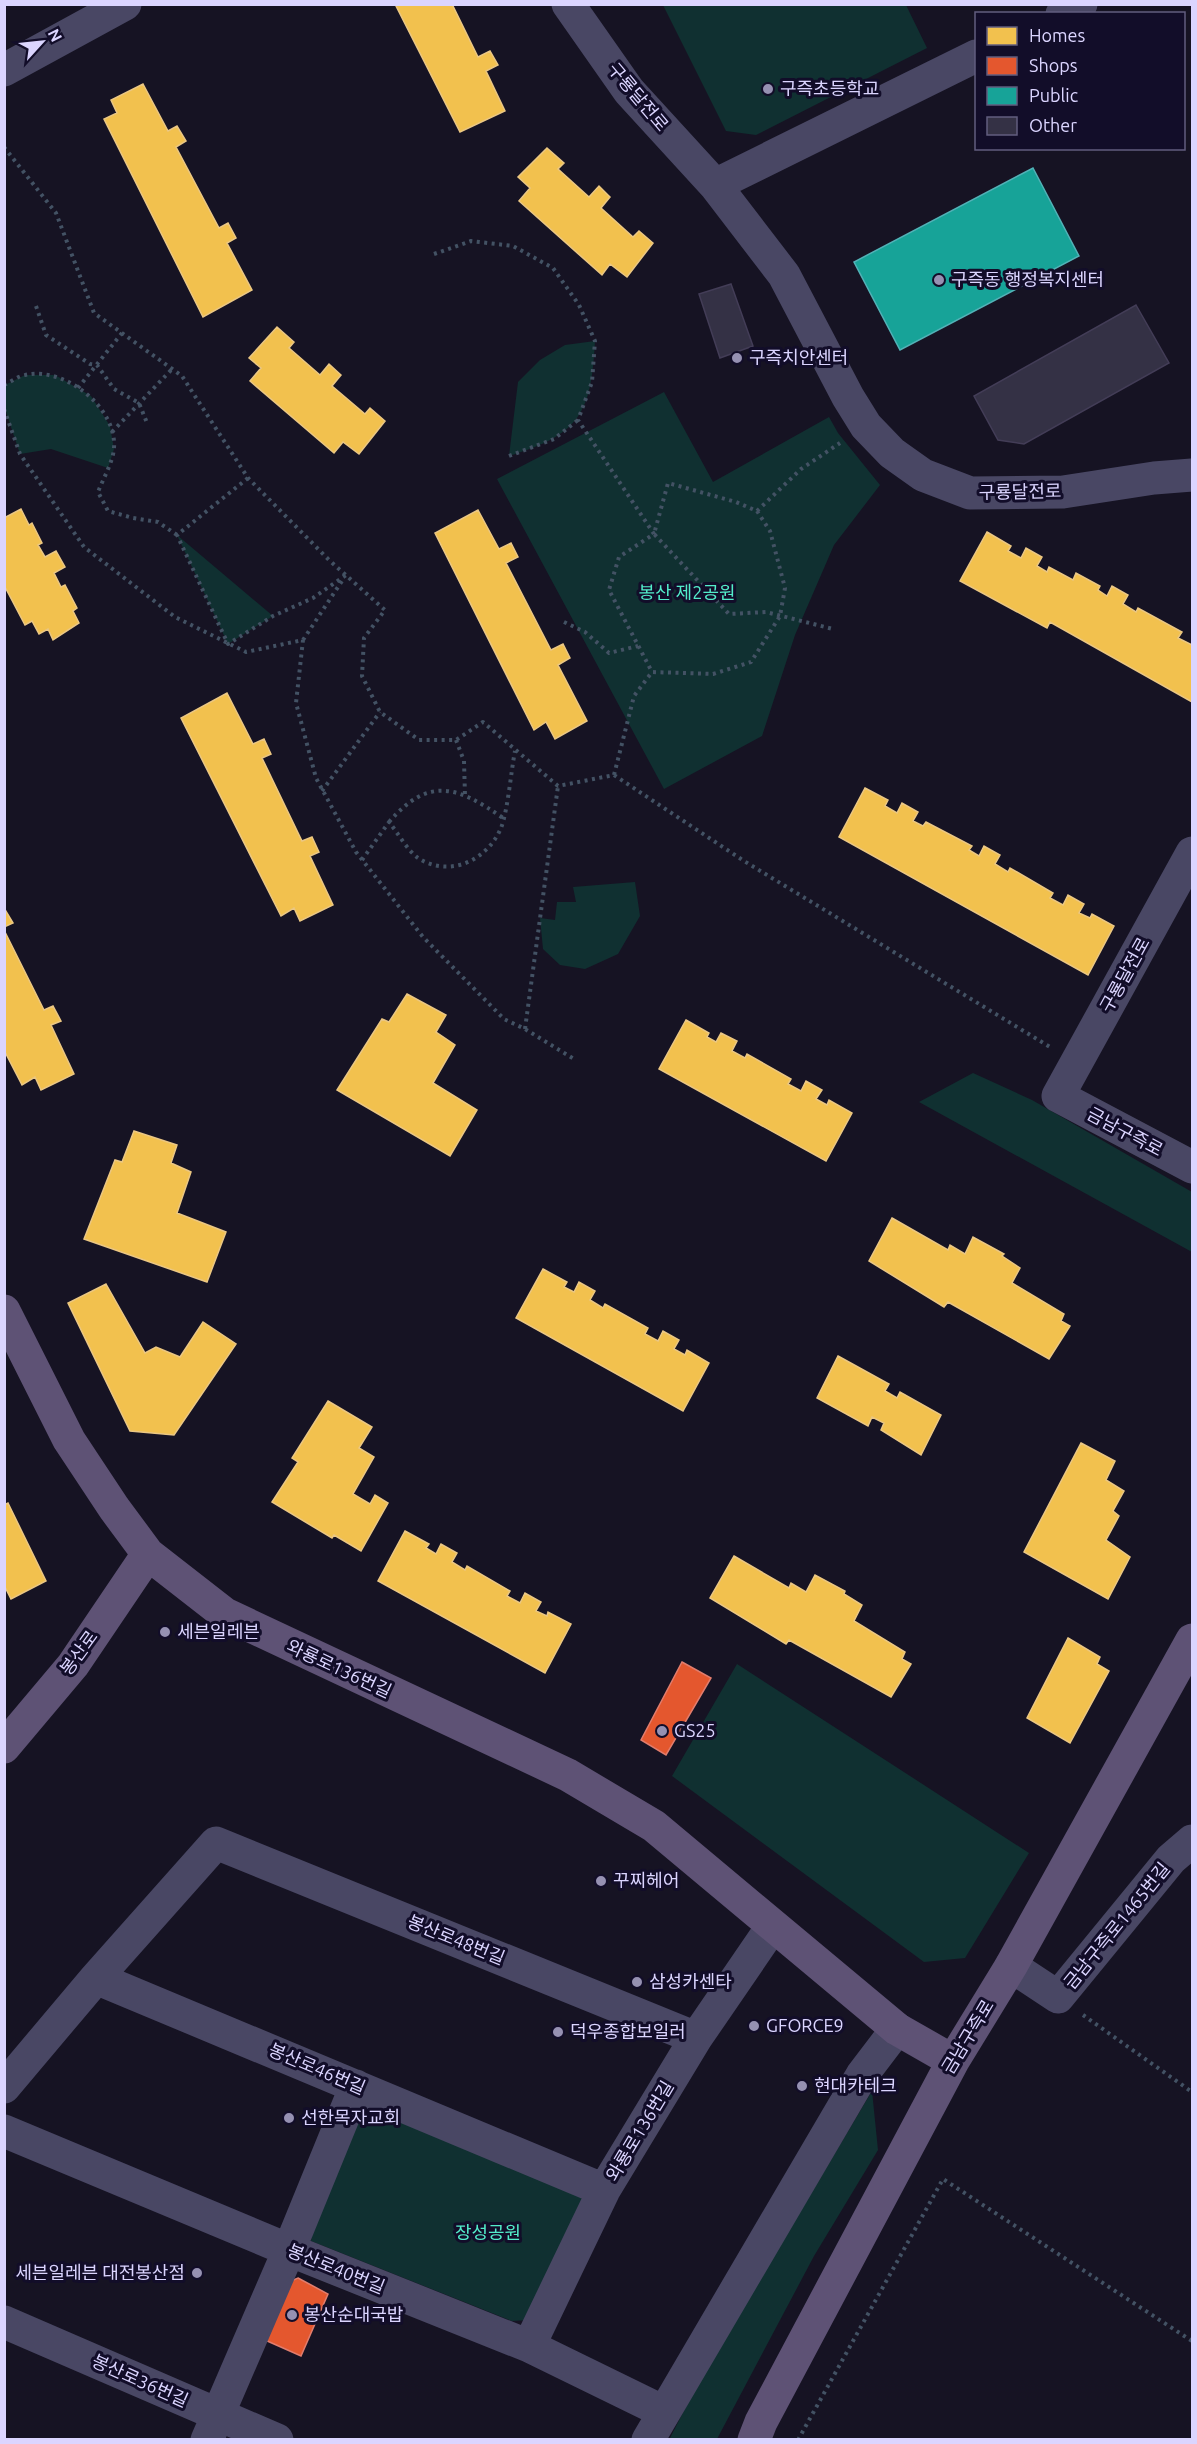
<svg xmlns="http://www.w3.org/2000/svg" width="1197" height="2444" font-family="Ubuntu,'Noto Sans KR',sans-serif">
  <style>
    .green { fill: #103031 }
    .homes { fill: #f2c14e; stroke: #ebc783; stroke-width: 1.5 }
    .shops { fill: #e4572e; stroke: #e17d6d; stroke-width: 1.5 }
    .public { fill: #17a398; stroke: #52b2b7; stroke-width: 1.5 }
    .building { fill: #343145; stroke: #433d57; stroke-width: 1.5 }
    .lines { fill: none; stroke-linecap: round; stroke-linejoin: round }
    .path { stroke: #435264; stroke-width: 4; stroke-dasharray: 3 4.5; stroke-linecap: butt }
    .minor { stroke: #494764; stroke-width: 33 }
    .major { stroke: #5e5275; stroke-width: 33 }
    .poi-dot { fill: #9691b2; stroke: #120d29; stroke-width: 2 }
    .labels { text-anchor: middle; stroke-width: 6; stroke-linejoin: round; paint-order: stroke }
    .poi-label { font-size: 18px; fill: #dbd5ff; stroke: #120d29; text-anchor: start }
    .street-label { font-size: 18px; fill: #dbd5ff; stroke: #120d29 }
    .park-label { font-size: 18px; fill: #53edca; stroke: #120d29 }
  </style>
  <rect width="100%" height="100%" fill="#161323"/>
  <!-- green -->
  <path class="green" d="M 663,5 L 906,5 L 927,48 L 756,135 L 726,131 Z
    M 595,341 C 591,413 581,434 509,456 L 518,382 L 540,360 L 565,345 Z
    M 25,375 L 55,375 L 91,396 L 110,426 L 114,449 L 108,468 L 51,449 L 20,454 L 5,409 L 5,385 Z
    M 664,392 L 713,482 L 829,417 L 838,433 L 880,485 L 834,545 L 795,635 L 762,736 L 664,789 L 497,479 Z
    M 177,535 L 273,616 L 228,644 Z
    M 635,882 L 640,916 L 618,954 L 585,969 L 560,965 L 543,949 L 540,918 L 555,920 L 557,902 L 576,902 L 573,887 Z
    M 973,1073 L 1032,1100 L 1192,1192 L 1192,1252 L 919,1102 Z
    M 737,1664 L 1029,1853 L 965,1958 L 924,1962 L 672,1776 Z
    M 872,2091 L 878,2150 L 814,2256 L 717,2439 L 669,2440 L 697,2385 Z
    M 371,2110 L 580,2192 L 585,2207 L 530,2320 L 512,2321 L 311,2241 L 312,2232 L 355,2116 Z"/>
  <!-- homes -->
  <path class="homes" d="M 395,4 L 452,4 L 478,57 L 490,51 L 498,65 L 486,71 L 505,111 L 460,132 Z
    M 143,84 L 168,131 L 177,126 L 186,141 L 176,147 L 219,228 L 228,223 L 236,238 L 227,243 L 252,290 L 203,317 L 104,119 L 117,113 L 111,100 Z
    M 547,148 L 564,163 L 558,169 L 589,197 L 599,186 L 610,197 L 601,208 L 633,237 L 639,231 L 653,243 L 627,277 L 610,264 L 602,275 L 519,201 L 530,188 L 518,177 Z
    M 277,327 L 294,342 L 289,348 L 320,375 L 329,364 L 341,375 L 332,386 L 365,414 L 370,408 L 385,421 L 359,454 L 343,442 L 334,453 L 250,381 L 261,368 L 249,358 Z
    M 21,509 L 29,525 L 32,523 L 42,543 L 38,545 L 45,557 L 56,551 L 65,567 L 54,573 L 61,587 L 65,585 L 77,608 L 73,611 L 79,623 L 53,640 L 48,629 L 39,634 L 32,621 L 25,625 L 4,585 L 4,518 Z
    M 478,510 L 499,549 L 511,543 L 518,557 L 506,563 L 551,650 L 563,644 L 570,658 L 558,665 L 587,721 L 555,739 L 546,722 L 534,730 L 435,533 Z
    M 987,532 L 1011,546 L 1008,551 L 1021,558 L 1026,548 L 1042,557 L 1037,566 L 1047,572 L 1049,567 L 1073,580 L 1076,573 L 1100,586 L 1098,590 L 1107,596 L 1112,586 L 1128,595 L 1123,604 L 1136,612 L 1138,608 L 1182,632 L 1178,638 L 1192,645 L 1192,643 L 1192,702 L 1050,622 L 1047,628 L 960,581 Z
    M 227,693 L 253,744 L 264,739 L 271,754 L 262,758 L 302,841 L 312,837 L 319,852 L 310,856 L 333,905 L 300,921 L 294,908 L 281,916 L 181,718 Z
    M 865,788 L 888,800 L 885,806 L 897,813 L 902,803 L 918,812 L 913,821 L 923,826 L 926,822 L 972,846 L 969,850 L 979,856 L 984,846 L 1000,855 L 995,864 L 1008,872 L 1010,868 L 1053,893 L 1050,898 L 1063,905 L 1068,895 L 1084,904 L 1079,913 L 1090,918 L 1092,914 L 1114,926 L 1088,975 L 839,837 Z
    M 4,908 L 13,923 L 4,927 Z
    M 4,930 L 44,1010 L 53,1006 L 61,1021 L 51,1025 L 74,1074 L 41,1090 L 35,1077 L 22,1085 L 4,1050 Z
    M 407,994 L 446,1015 L 436,1032 L 455,1045 L 433,1083 L 477,1110 L 450,1156 L 337,1090 L 382,1019 L 389,1022 Z
    M 686,1020 L 709,1033 L 707,1037 L 716,1042 L 721,1033 L 737,1041 L 732,1051 L 745,1058 L 747,1054 L 791,1079 L 788,1084 L 801,1091 L 806,1081 L 822,1090 L 816,1099 L 827,1105 L 829,1100 L 852,1113 L 826,1161 L 659,1069 Z
    M 134,1131 L 177,1145 L 171,1163 L 191,1172 L 177,1213 L 226,1232 L 207,1282 L 84,1239 L 115,1160 L 122,1162 Z
    M 892,1218 L 948,1250 L 950,1245 L 965,1254 L 973,1237 L 1004,1254 L 1002,1256 L 1020,1268 L 1012,1283 L 1064,1314 L 1061,1321 L 1070,1326 L 1049,1359 L 948,1302 L 944,1307 L 869,1261 Z
    M 543,1269 L 567,1282 L 564,1287 L 574,1292 L 579,1282 L 595,1291 L 590,1300 L 603,1308 L 605,1304 L 648,1328 L 645,1334 L 658,1341 L 663,1331 L 679,1340 L 674,1349 L 685,1355 L 687,1350 L 709,1363 L 683,1411 L 516,1318 Z
    M 106,1284 L 145,1353 L 156,1347 L 180,1357 L 203,1322 L 236,1344 L 174,1435 L 130,1431 L 68,1303 Z
    M 838,1356 L 889,1384 L 885,1391 L 897,1398 L 900,1392 L 941,1415 L 921,1455 L 881,1430 L 884,1423 L 872,1417 L 868,1426 L 817,1398 Z
    M 328,1401 L 372,1427 L 359,1448 L 374,1457 L 353,1494 L 370,1504 L 375,1495 L 388,1503 L 361,1551 L 334,1535 L 332,1538 L 272,1502 L 298,1462 L 292,1458 Z
    M 1081,1443 L 1115,1461 L 1106,1480 L 1124,1491 L 1113,1511 L 1119,1516 L 1106,1540 L 1130,1557 L 1108,1599 L 1024,1552 Z
    M 8,1503 L 46,1581 L 11,1599 L 4,1585 L 4,1505 Z
    M 405,1531 L 429,1544 L 426,1548 L 436,1554 L 441,1544 L 457,1553 L 452,1562 L 465,1570 L 467,1566 L 510,1591 L 507,1596 L 520,1603 L 525,1593 L 541,1602 L 536,1611 L 547,1616 L 548,1612 L 571,1624 L 545,1673 L 378,1581 Z
    M 734,1556 L 789,1588 L 791,1583 L 806,1592 L 815,1575 L 845,1591 L 844,1594 L 862,1605 L 854,1621 L 905,1652 L 902,1659 L 911,1664 L 891,1697 L 789,1640 L 786,1644 L 710,1598 Z
    M 1068,1638 L 1100,1657 L 1097,1664 L 1109,1671 L 1070,1743 L 1027,1718 Z"/>
  <!-- shops -->
  <path class="shops" d="M 682,1662 L 711,1678 L 666,1755 L 641,1740 Z
    M 298,2278 L 328,2294 L 301,2356 L 256,2336 L 276,2287 Z"/>
  <!-- public -->
  <path class="public" d="M 1033,168 L 1079,256 L 900,350 L 854,262 Z"/>
  <!-- building -->
  <path class="building" d="M 731,284 L 753,346 L 720,358 L 699,294 Z
    M 1136,305 L 1169,363 L 1024,444 L 998,440 L 974,396 Z"/>
  <g class="lines">
    <!-- path -->
    <path class="path" d="M 4,147 L 56,213 L 94,313 L 182,376 L 248,478 L 329,560 L 385,610 L 364,638 L 362,676 L 380,712 L 419,740 L 456,740 L 483,722 L 558,786 L 614,775 L 744,861 L 1050,1047
      M 434,254 L 471,241 L 513,246 L 553,268 L 579,305 L 595,341 L 592,382 L 578,420 L 654,534 L 619,557 L 609,590 L 652,672
      M 36,306 L 46,335 L 90,364 L 97,365 L 114,389 L 139,403 L 147,423
      M 4,385 C 11,382 18,376 25,375 C 64,366 117,407 114,448 C 113,462 103,479 98,492 L 108,511 L 133,518 L 158,522 L 177,535
      M 78,388 L 122,333
      M 4,409 L 20,454 L 84,547 L 175,617 L 246,652 L 303,640 L 296,703 L 316,778 L 356,852 L 423,937 L 504,1019 L 525,1029 L 574,1059
      M 112,432 L 172,369
      M 509,456 L 554,439 L 578,420
      M 248,478 L 177,535 L 228,644 L 273,616 L 313,598 L 346,575
      M 757,511 L 801,469 L 840,443
      M 564,622 L 585,632 L 609,653 L 638,646
      M 303,640 L 344,578
      M 456,740 L 464,761 L 465,796
      M 614,775 L 634,696 L 652,672 L 713,674 L 751,662 L 780,616 L 785,588 L 770,531 L 757,511 L 736,502 L 668,483 L 654,534 L 729,614 L 766,612 L 833,629
      M 322,791 L 380,712
      M 389,822 C 429,776 457,786 503,818
      M 362,860 L 389,822 C 398,833 407,850 418,858 C 449,878 487,861 501,828 C 508,810 511,771 515,751
      M 525,1029 L 558,786
      M 1083,2015 L 1192,2092
      M 798,2440 L 943,2179 L 1192,2341"/>
    <!-- minor -->
    <path class="minor" d="M 568,4 L 629,91 L 715,185 L 784,275 L 848,397 L 866,426 L 892,453 L 923,475 L 970,493 L 1063,492 L 1154,478 L 1192,475
      M 1062,14 L 1081,4
      M 4,70 L 125,4
      M 715,185 L 976,56
      M 1192,853 L 1058,1096 L 1192,1167
      M 1011,1966 L 1058,1997 L 1171,1859 L 1192,1841
      M 96,1978 L 604,2190
      M 4,2087 L 96,1978 L 216,1843 L 696,2038
      M 4,2131 L 289,2250 L 529,2346 L 664,2412
      M 4,2322 L 277,2440
      M 529,2346 L 604,2190 L 696,2038 L 772,1927
      M 207,2440 L 289,2250 L 356,2086
      M 648,2440 L 862,2075 L 897,2029"/>
    <!-- major -->
    <path class="major" d="M 4,1311 L 69,1440 L 114,1508 L 148,1554 L 225,1614 L 568,1775 L 654,1826 L 897,2029 L 953,2061
      M 4,1747 L 73,1665 L 148,1554
      M 754,2440 L 761,2422 L 953,2061 L 1011,1966 L 1192,1640"/>
  </g>
  <!-- markers -->
  <g class="poi-dot">
    <circle cx="768" cy="89" r="6"/>
    <circle cx="939" cy="280" r="6"/>
    <circle cx="737" cy="358" r="6"/>
    <circle cx="165" cy="1632" r="6"/>
    <circle cx="662" cy="1731" r="6"/>
    <circle cx="601" cy="1881" r="6"/>
    <circle cx="637" cy="1982" r="6"/>
    <circle cx="754" cy="2026" r="6"/>
    <circle cx="558" cy="2032" r="6"/>
    <circle cx="802" cy="2086" r="6"/>
    <circle cx="289" cy="2118" r="6"/>
    <circle cx="197" cy="2273" r="6"/>
    <circle cx="292" cy="2315" r="6"/>
  </g>
  <g class="labels">
    <!-- poi labels -->
    <g class="poi-label">
      <text x="780" y="95">구즉초등학교</text>
      <text x="951" y="286">구즉동 행정복지센터</text>
      <text x="749" y="364">구즉치안센터</text>
      <text x="177" y="1638">세븐일레븐</text>
      <text x="674" y="1737">GS25</text>
      <text x="613" y="1887">꾸찌헤어</text>
      <text x="649" y="1988">삼성카센타</text>
      <text x="766" y="2032">GFORCE9</text>
      <text x="570" y="2038">덕우종합보일러</text>
      <text x="814" y="2092">현대카테크</text>
      <text x="301" y="2124">선한목자교회</text>
      <text x="185" y="2279" text-anchor="end">세븐일레븐 대전봉산점</text>
      <text x="304" y="2321">봉산순대국밥</text>
    </g>
    <!-- street labels -->
    <g class="street-label">
      <text transform="translate(638 97) rotate(50)" y="6">구룡달전로</text>
      <text transform="translate(1020 492) rotate(-1)" y="6">구룡달전로</text>
      <text transform="translate(1125 975) rotate(-61)" y="6">구룡달전로</text>
      <text transform="translate(1125 1132) rotate(28)" y="6">금남구즉로</text>
      <text transform="translate(79 1653) rotate(-54)" y="6">봉산로</text>
      <text transform="translate(339 1669) rotate(25)" y="6">와룡로136번길</text>
      <text transform="translate(1117 1926) rotate(-51)" y="6">금남구즉로1465번길</text>
      <text transform="translate(456 1940) rotate(22)" y="6">봉산로48번길</text>
      <text transform="translate(968 2037) rotate(-59)" y="6">금남구즉로</text>
      <text transform="translate(317 2069) rotate(23)" y="6">봉산로46번길</text>
      <text transform="translate(640 2131) rotate(-59)" y="6">와룡로136번길</text>
      <text transform="translate(336 2269) rotate(22)" y="6">봉산로40번길</text>
      <text transform="translate(140 2381) rotate(24)" y="6">봉산로36번길</text>
    </g>
    <!-- park labels -->
    <g class="park-label">
      <text x="687" y="599">봉산 제2공원</text>
      <text x="488" y="2239">장성공원</text>
    </g>
  </g>
  <!-- border -->
  <rect width="1197" height="2444" fill="none" stroke="#dbd5ff" stroke-width="12"/>
  <!-- legend -->
  <rect x="975" y="12" width="210" height="138" fill="#120d29" stroke="#625d7f" stroke-width="1.5"/>
  <rect x="987" y="27" width="30" height="18" fill="#f2c14e" stroke="#625d7f" stroke-width="1.5"/>
  <text x="1029" y="42" font-size="18" fill="#dbd5ff">Homes</text>
  <rect x="987" y="57" width="30" height="18" fill="#e4572e" stroke="#625d7f" stroke-width="1.5"/>
  <text x="1029" y="72" font-size="18" fill="#dbd5ff">Shops</text>
  <rect x="987" y="87" width="30" height="18" fill="#17a398" stroke="#625d7f" stroke-width="1.5"/>
  <text x="1029" y="102" font-size="18" fill="#dbd5ff">Public</text>
  <rect x="987" y="117" width="30" height="18" fill="#343145" stroke="#625d7f" stroke-width="1.5"/>
  <text x="1029" y="132" font-size="18" fill="#dbd5ff">Other</text>
  <!-- north arrow -->
  <g transform="translate(42 42) rotate(63)" stroke="#120d29" stroke-width="4.5" paint-order="stroke">
  <path d="M0-4.5L10 22L0 15L-10 22Z" fill="#dbd5ff"/>
  <text y="-9" font-size="16" font-weight="bold" text-anchor="middle" fill="#dbd5ff">N</text>
  </g>
</svg>
